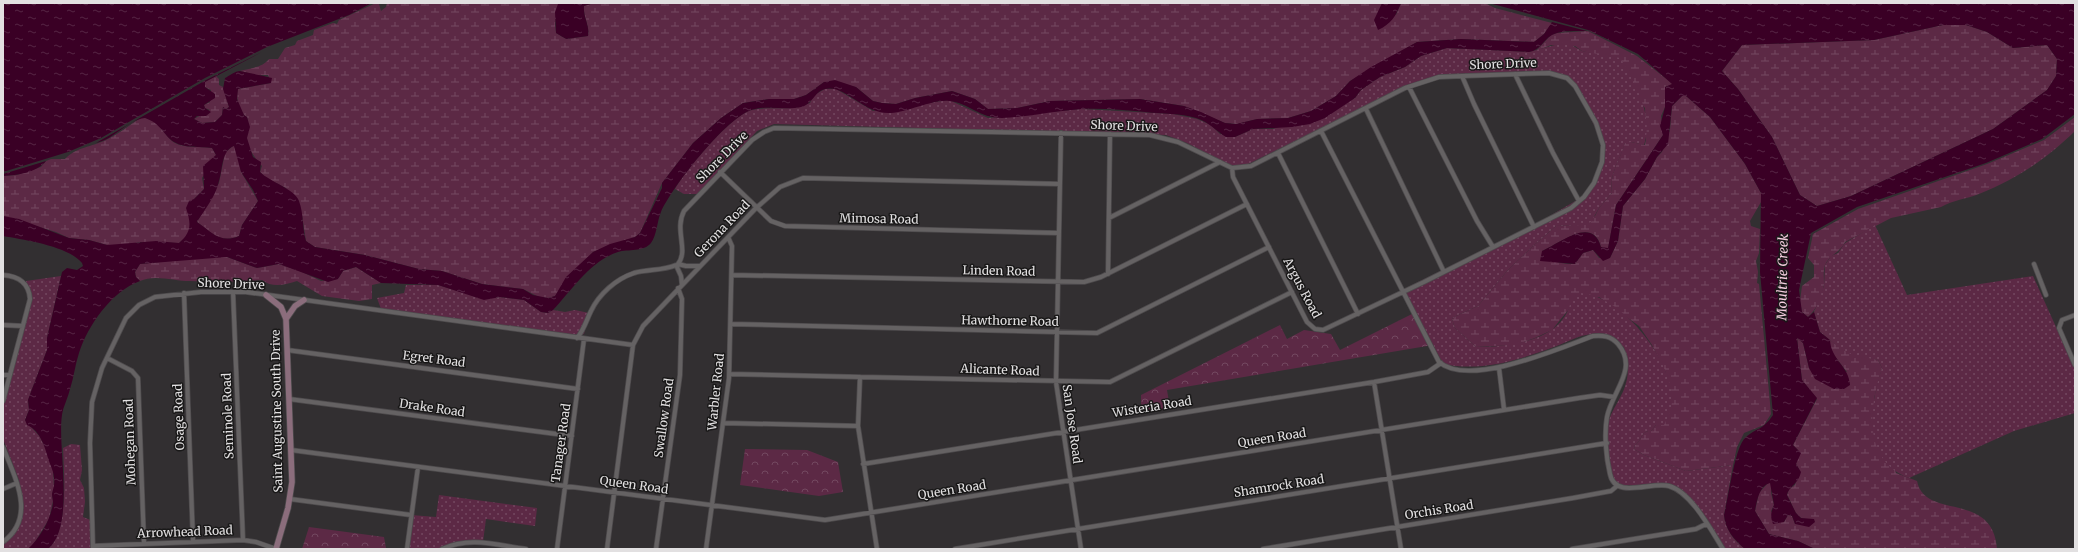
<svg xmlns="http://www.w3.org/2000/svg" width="2078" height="552" font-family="Merriweather,serif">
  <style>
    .forest { fill: url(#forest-crowns) }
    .wetland { fill: url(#wetland-marsh) }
    .park { fill: url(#park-dots) }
    .water { fill: url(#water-ripples); fill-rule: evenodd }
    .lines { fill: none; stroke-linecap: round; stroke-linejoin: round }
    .street-casing { stroke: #4e4b4d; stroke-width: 5.5 }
    .secondary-casing { stroke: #4e4b4d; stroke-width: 7 }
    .street { stroke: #656263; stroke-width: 4 }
    .secondary { stroke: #8b6d7c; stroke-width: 5.5 }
    .labels { text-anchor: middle; stroke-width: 3; stroke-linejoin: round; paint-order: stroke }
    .street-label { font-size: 12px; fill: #e2e0e1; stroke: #191818 }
    .water-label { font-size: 13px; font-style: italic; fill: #f3ccde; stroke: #191818 }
  </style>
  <defs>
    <pattern id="forest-crowns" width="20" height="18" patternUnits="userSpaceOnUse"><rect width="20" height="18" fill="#5c2945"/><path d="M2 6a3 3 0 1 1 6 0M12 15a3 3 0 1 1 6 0" fill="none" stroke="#734860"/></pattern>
    <pattern id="wetland-marsh" width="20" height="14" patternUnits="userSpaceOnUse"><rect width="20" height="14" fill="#5c2945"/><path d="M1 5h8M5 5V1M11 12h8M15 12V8" fill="none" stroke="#734860"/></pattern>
    <pattern id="park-dots" width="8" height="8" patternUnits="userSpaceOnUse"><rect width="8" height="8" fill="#5c2945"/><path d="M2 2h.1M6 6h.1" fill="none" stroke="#734860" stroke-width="1.8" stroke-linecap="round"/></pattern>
    <pattern id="water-ripples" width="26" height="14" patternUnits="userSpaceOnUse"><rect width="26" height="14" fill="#3a0025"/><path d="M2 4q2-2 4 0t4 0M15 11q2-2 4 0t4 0" fill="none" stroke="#562544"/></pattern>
  </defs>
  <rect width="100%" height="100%" fill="#322f31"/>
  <!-- forest -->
  <path class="forest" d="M 1416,312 L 1433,345 L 1167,390 L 1170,408 L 1141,413 L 1141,395 L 1280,325 L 1287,339 L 1304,330 L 1331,334 L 1340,350 Z
    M 745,449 L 807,450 L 838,462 L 843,492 L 819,496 L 740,485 Z
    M 309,527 L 384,537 L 386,548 L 302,549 Z"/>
  <!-- wetland -->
  <path class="wetland" d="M 376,3 L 379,4 L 381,11 L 386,7 L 387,3 L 559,3 L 555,24 L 556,33 L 566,39 L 588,36 C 590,25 583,18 584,6 L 594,3 L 1382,3 L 1381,7 L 1396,15 L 1401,3 L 1485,3 L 1495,8 L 1552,23 L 1544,34 L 1534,42 L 1461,39 L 1417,42 L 1350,81 L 1336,96 L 1311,111 L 1288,118 L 1257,119 L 1237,124 L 1225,123 L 1184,106 L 1140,99 L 1050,101 L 1017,108 L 988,109 L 975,99 L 952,91 L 915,98 L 896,104 L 882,103 L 873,101 L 856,87 L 824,82 L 806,95 L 794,99 L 769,99 L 743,103 L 721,118 L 693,143 L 662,183 L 640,233 L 635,237 L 593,252 L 555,296 L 548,298 L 539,297 L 523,289 L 482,284 L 442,271 L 419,269 L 365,255 L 315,247 L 306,241 L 302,215 L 286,188 L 266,178 L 260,172 L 262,166 C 256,159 247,148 247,139 C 246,129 250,129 247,117 C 240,114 235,96 238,89 L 271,83 L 268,75 L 256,75 L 240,71 C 250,68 262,68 269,59 L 278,59 L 285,48 L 295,45 L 297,41 L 313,35 L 314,30 L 333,23 L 337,24 L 339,20 Z
    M 1943,25 L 1966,25 L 1987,32 L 2013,48 L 2047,45 L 2057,59 L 2056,76 L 2047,90 L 1993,129 L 1851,196 L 1817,206 L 1800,195 L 1772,137 L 1738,89 L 1722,71 L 1742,45 L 1874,40 Z
    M 1588,31 L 1637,56 L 1673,84 L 1665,87 L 1665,107 L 1661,116 L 1663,135 L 1616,205 L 1608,249 L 1601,247 C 1593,215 1559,244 1542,251 C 1557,262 1556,264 1575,264 L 1583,253 L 1593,250 L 1599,258 L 1610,258 L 1618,241 L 1623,206 L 1645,179 L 1657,157 L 1662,152 L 1670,130 L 1672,106 L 1682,96 L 1686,96 L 1710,117 L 1745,164 L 1761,193 L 1761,202 L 1750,221 L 1751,226 L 1760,229 L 1759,253 L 1756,261 L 1758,272 L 1757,283 L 1759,284 L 1771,414 L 1764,425 L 1744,433 L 1737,447 L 1733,465 L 1686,471 L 1644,455 L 1634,449 L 1635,445 C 1642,441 1641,430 1651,431 L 1656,425 L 1661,425 L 1666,373 L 1652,345 L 1639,326 L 1599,297 L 1569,309 L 1552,330 L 1535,338 L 1515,345 L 1476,347 L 1455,328 L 1452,319 L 1456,316 L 1478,306 L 1507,271 L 1533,246 L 1556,226 L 1573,225 L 1595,216 L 1599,208 L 1612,193 C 1609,173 1620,161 1625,142 L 1631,142 L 1645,145 L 1646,140 L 1645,108 L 1598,55 L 1582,51 L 1575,46 L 1551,45 L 1536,51 L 1551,35 L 1557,33 Z
    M 216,76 L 219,79 L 219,85 L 223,87 L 229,107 L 226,109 L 223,107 L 222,115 L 215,122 L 202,123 L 194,119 L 210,110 L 205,108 L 204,105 L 210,102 L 211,90 L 205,87 L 205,82 Z
    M 2075,117 L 2075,131 C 2045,160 2018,178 1979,194 C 1966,199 1953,200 1941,207 L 1891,218 L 1845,242 C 1840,253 1829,255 1825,265 C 1823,271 1824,278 1824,284 C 1823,295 1816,310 1808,317 L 1802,312 L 1800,301 L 1802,286 L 1814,277 L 1814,265 L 1808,258 L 1813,234 L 1858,209 L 1987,164 L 2044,140 Z
    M 141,118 C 156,116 162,132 172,141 C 182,149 200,146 212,148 L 216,155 L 202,178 L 204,189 L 194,199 L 190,230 L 186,237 L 179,243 L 140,242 L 125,245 L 107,245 L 89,240 L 69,238 L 56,232 L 3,216 L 3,176 L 17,175 L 41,167 L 46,161 L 51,159 L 65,159 C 76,147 92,147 106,140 C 119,134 129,125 141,118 Z
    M 234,145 L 239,158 L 241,172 L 258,201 L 242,225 L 239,236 C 220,244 212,233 197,222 L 219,183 L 225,153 Z
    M 206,257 L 227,257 L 257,268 L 279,264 L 300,271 L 321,281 L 338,279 L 343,271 L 356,267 L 381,283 L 372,285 L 372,299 L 359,301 L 322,296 L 297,281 C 285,285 272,288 262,280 C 239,282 212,282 190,281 C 175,281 154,274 140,281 L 136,277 L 135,272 L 140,264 Z
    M 1797,338 L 1803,343 L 1809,368 L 1847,372 L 1830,350 L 1830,340 C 1848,354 1858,354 1878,360 L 1882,368 L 1874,398 L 1896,473 L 1917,481 C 1925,521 1993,490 1997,549 L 1815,549 L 1798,541 L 1769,534 L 1755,511 L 1759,493 L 1768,483 L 1772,483 L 1771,493 L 1774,505 L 1771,511 L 1777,522 L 1784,522 L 1788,515 L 1792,516 L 1795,524 L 1808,519 C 1794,520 1793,503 1787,495 L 1789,489 L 1795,485 L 1799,469 L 1796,464 L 1798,450 L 1793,445 L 1817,399 L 1802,380 Z"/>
  <!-- park -->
  <path class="park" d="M 1566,42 L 1582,51 L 1620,58 C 1635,83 1654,115 1644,145 L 1631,142 L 1625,143 C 1620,161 1609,173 1612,193 L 1599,208 L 1591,222 L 1582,225 L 1556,226 L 1533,246 L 1507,271 L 1478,306 L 1456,316 L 1452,319 L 1455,328 L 1476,347 C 1510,347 1564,341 1571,300 L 1581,293 C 1621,296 1669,356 1672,396 C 1673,406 1668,417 1664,425 L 1656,425 L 1651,431 C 1641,430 1642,441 1635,445 L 1634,449 L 1644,455 L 1686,471 L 1733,465 L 1724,515 C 1725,529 1734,541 1745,549 L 1724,549 L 1682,490 L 1671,484 L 1617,486 C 1600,471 1603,437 1610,417 C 1615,405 1623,395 1626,383 C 1630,371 1626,359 1624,347 C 1616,343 1607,337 1598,335 C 1583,332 1568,342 1554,347 C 1519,360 1481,372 1443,364 L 1404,289 L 1536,224 L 1589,193 L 1600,171 L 1603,148 L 1599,135 L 1571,79 L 1551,71 L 1435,77 L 1416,82 L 1244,166 L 1229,165 L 1187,143 L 1166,135 L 774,124 L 757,131 L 698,194 L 684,194 L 675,189 C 685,171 732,114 752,110 C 765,107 778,109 792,108 C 798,108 804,105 810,103 L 814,95 L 825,89 L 836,89 L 873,111 L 949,100 L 988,118 L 1081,109 L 1173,114 L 1197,119 L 1211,125 L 1220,134 L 1235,137 L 1253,129 L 1273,129 L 1342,105 L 1355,98 L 1361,90 L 1380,77 L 1405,67 L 1421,56 L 1447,48 L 1529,52 Z
    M 1875,225 L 1907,295 L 2033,276 L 2075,369 L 2075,413 L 2014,431 L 1909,478 C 1862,460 1869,407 1882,368 L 1878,360 L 1853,355 L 1841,349 L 1820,332 L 1814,312 L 1824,286 L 1825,265 L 1831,256 L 1838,253 L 1845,243 Z
    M 61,276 L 47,338 L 47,350 L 32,389 L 28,400 L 29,410 L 25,420 L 40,437 L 47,451 L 53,470 L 54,488 L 52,494 L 53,501 L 49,519 L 33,545 L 28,549 L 3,549 L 3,541 L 22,516 L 19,480 L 3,439 L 3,399 L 31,296 L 26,281 Z
    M 406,285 L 438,285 L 484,299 L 500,297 L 524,300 L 541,312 L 548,313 L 553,310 L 565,312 L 575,310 L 589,313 L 584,334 L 578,336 L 381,309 L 377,298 L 404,293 Z
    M 71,444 L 80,445 L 82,470 L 80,480 L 84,488 L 85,502 L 83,517 L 93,521 L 92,549 L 48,549 C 69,531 64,473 63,448 Z
    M 439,495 L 537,508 L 535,526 L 486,519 L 483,542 L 466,541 L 445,549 L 407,549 L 411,515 L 436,517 Z"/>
  <!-- water -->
  <path class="water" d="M 3,3 L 372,3 L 349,15 L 267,47 L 205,78 L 101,138 L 68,152 L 3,172 Z
    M 594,3 L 584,6 C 583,18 590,25 588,36 L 566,39 L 556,33 L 555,12 L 558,4 Z
    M 1382,3 L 1401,3 C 1396,16 1391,24 1378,30 L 1374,20 Z
    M 1489,3 L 2075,3 L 2075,114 L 2042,139 L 1986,163 L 1857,207 L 1811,233 L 1799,290 L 1802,312 L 1808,317 L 1814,312 L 1820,332 L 1830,340 C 1831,360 1849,366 1850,385 L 1844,389 L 1834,389 L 1815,379 L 1809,368 L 1803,343 L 1797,338 L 1802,380 L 1817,398 L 1793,445 L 1801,453 L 1796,464 L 1801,472 C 1798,485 1789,486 1787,495 L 1796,513 L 1801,518 L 1814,519 L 1815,522 L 1809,527 L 1795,524 L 1792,516 L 1788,515 L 1784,522 L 1773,524 C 1770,516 1771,512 1774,505 L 1770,483 C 1759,486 1757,501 1755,511 L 1769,534 L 1798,541 L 1815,549 L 1745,549 C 1734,540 1725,529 1724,515 C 1728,499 1735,447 1745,438 C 1757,427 1762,431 1773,415 L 1760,272 L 1761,193 L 1745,164 L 1710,117 L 1686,96 L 1682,96 L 1672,106 L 1668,144 L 1657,157 L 1645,179 L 1623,206 L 1618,241 L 1610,258 L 1603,261 L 1593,250 L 1583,253 L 1575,264 L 1540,261 L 1542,251 C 1559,244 1592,215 1601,247 L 1608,248 L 1616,205 L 1663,135 L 1660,126 L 1665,107 L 1665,87 L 1672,84 L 1638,54 L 1588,30 ZM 1943,25 L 1966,25 L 1987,32 L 2013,48 L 2047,45 L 2057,59 L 2056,76 L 2047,90 L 1993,129 L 1851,196 L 1817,206 L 1800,195 L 1772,137 L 1738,89 L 1722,71 L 1742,45 L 1874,40 Z
    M 1552,22 L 1587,31 C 1577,31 1560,30 1552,35 C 1542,41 1541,50 1529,52 L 1447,48 L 1421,56 L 1405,67 L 1380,77 L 1361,90 L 1355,98 L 1325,118 L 1310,124 L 1292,127 L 1253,129 L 1235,137 L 1226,137 C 1216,131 1209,122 1196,118 C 1180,113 1162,114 1145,112 C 1124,110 1102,108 1081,109 C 1054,111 1028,117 1002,118 C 979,118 969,103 949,101 C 934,99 908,112 891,113 C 864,115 845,84 825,89 C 814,92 812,105 801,107 C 784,111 766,104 749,111 C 724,121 672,187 661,212 C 657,221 657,235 651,243 C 644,252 628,249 618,252 C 590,261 572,290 553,310 L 548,313 L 541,312 L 524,300 L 500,297 L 484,300 L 438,285 L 381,283 L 356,267 L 343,271 L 338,279 L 328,282 L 279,264 L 257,268 L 227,257 L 140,264 L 135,272 L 136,277 L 140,281 C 112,291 88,325 79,353 C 75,365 74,377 70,389 C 68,398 63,407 62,415 C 57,447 76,525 48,549 L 28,549 C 40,538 51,519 53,503 C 53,500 52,497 52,494 C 53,488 55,485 54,479 C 54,472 51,467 49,461 C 45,448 41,431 27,425 L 25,420 L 29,410 L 28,400 L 32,389 L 47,350 L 47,338 L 62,272 L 67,268 L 77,270 L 83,266 L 82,263 C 68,246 25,240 3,236 L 3,216 L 19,219 L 69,238 L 89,240 L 107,245 L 156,241 L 179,243 C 192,232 191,223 186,208 L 189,201 L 194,199 L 204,189 L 203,166 L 216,155 L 212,148 C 199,146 186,149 174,142 C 163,135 162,124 145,118 C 127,120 115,139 96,143 L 206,80 L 262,52 L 205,82 L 205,87 L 215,94 L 215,98 L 204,105 L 205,108 L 211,112 L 206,116 L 197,116 L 194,119 L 202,123 L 215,122 L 222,115 L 223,107 L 226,109 L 229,107 L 223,89 L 225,78 C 229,76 235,71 240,71 C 244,72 270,77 272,78 L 271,83 L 238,89 L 237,99 L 244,115 L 247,117 L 250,127 L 247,138 L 253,157 L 261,162 L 260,172 C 270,182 295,189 299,201 C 304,214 302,228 306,241 L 315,247 L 365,255 L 419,269 L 442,271 L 482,284 L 523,289 L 533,295 L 548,298 L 555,296 L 566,277 L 593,252 L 610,244 L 635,237 L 640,233 L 662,188 L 662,183 L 693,143 L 721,118 L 743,103 L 769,99 L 794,99 L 806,95 L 824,82 L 835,80 L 856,87 L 873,101 L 882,103 L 896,104 L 915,98 L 952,91 L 975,99 L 988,109 L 1017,108 L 1050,101 L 1140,99 L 1184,106 L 1201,112 L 1225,123 L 1236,124 L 1257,119 L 1288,118 L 1311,111 L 1336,96 L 1350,81 L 1371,67 L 1417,42 L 1461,39 L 1534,42 L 1544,34 ZM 234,146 L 241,172 L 253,190 L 258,201 L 242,225 L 239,236 C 220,244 212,232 197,222 C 205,209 216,196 219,181 C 223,169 221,151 234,146 Z
    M 46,161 C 36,173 18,175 3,176 L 3,174 Z"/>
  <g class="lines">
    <defs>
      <path id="street" d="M 1515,74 L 1553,153 L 1579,201
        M 1462,76 L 1474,104 L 1534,227
        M 1409,87 L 1477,221 L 1493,247
        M 1366,109 L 1444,272
        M 1321,131 L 1439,362 C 1469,388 1560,348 1593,336 C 1603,335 1611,336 1618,344 C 1639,369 1612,391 1607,417 C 1604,434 1606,457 1610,474 C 1615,500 1652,481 1669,486 C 1691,492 1711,530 1723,549
        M 1061,133 L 1056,382 L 1081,549
        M 1278,153 L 1358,314
        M 720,172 L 771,221 L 785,226 L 1059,233
        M 1109,218 L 1220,162
        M 2034,264 L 2046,295
        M 700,266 L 686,266 L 678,264 C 689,250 674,230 684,211 L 752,140 L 764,132 L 774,128 L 1150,135 L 1178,142 L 1232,168 L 1251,166 L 1405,88 L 1439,77 L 1462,76 L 1549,73 L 1567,78 L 1575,86 L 1596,123 L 1603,145 L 1602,162 L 1594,183 L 1584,197 L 1571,208 L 1424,282 L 1323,330 L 1315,329 L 1307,322 L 1233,177 L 1232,168
        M 1108,274 L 1110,134
        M 3,275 C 18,276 29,283 30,299 L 3,401
        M 732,275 L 1084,282 L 1101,277 L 1247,204
        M 233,292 L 243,540
        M 184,293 L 193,541
        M 2075,315 L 2062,320 L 2059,328 L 2075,365
        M 731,324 L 1097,333 L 1269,247
        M 3,325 L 23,326
        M 577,338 C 584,330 586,321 591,311 C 599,294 616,279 634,273 C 647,269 663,271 676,265 L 681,276 L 682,285
        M 287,350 L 578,389
        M 107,358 L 132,371 L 138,378 L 144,543
        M 1499,368 L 1504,409
        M 729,374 L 860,377
        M 3,375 L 10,375
        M 1374,382 L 1401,549
        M 289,399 L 572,436
        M 724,423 L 858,426
        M 3,447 C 15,478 37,517 3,542
        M 291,450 L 825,520 L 1579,398 L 1600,395 L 1614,397
        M 863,464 L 1374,382 L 1428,372 L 1441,363
        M 3,489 L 17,483
        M 290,499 L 411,515
        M 93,546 L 243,540 L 256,542 L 276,549
        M 93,549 L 90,443 L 92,402 L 102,368 L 126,318 L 139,305 L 155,297 L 201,292 L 246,292 L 633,345
        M 407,549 L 418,467
        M 442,549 C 470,536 496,545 526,549
        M 557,549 L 584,339
        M 607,549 L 633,345 L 643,326 L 755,209 L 780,187 L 803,178 L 1060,184
        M 656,549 L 680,375 L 682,299 L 678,288
        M 706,549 L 729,378 L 732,246 L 728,237
        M 877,549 L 858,426 L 860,377 L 1110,382 L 1292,292
        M 955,549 L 1607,443
        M 1263,549 L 1573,498 L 1611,491 L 1617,486
        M 1572,549 L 1696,529 L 1706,524"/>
      <path id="secondary" d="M 266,295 L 281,307 L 286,319 L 292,482 L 288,508 L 276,549
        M 286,319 L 295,306 L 304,300"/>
    </defs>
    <!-- street casing -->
    <use href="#street" class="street-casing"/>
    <!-- secondary casing -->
    <use href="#secondary" class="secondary-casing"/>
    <!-- street -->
    <use href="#street" class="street"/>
    <!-- secondary -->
    <use href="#secondary" class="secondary"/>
  </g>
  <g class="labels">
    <!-- street labels -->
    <g class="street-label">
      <text transform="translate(1503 64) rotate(-2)" y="4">Shore Drive</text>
      <text transform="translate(1124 126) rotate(2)" y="4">Shore Drive</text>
      <text transform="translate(722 157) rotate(-45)" y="4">Shore Drive</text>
      <text transform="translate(879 219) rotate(1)" y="4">Mimosa Road</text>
      <text transform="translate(722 229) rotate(-46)" y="4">Gerona Road</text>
      <text transform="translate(999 271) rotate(1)" y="4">Linden Road</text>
      <text transform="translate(231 284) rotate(2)" y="4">Shore Drive</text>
      <text transform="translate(1302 288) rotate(62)" y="4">Argus Road</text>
      <text transform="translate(1010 321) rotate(1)" y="4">Hawthorne Road</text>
      <text transform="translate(434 359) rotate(7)" y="4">Egret Road</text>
      <text transform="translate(1000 370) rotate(2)" y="4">Alicante Road</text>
      <text transform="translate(716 392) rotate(-84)" y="4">Warbler Road</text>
      <text transform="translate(1152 407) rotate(-9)" y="4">Wisteria Road</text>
      <text transform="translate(432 408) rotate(8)" y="4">Drake Road</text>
      <text transform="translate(277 411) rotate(-91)" y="4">Saint Augustine South Drive</text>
      <text transform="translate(228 416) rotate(-92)" y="4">Seminole Road</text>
      <text transform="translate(179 417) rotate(-92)" y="4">Osage Road</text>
      <text transform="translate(664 418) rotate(-82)" y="4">Swallow Road</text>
      <text transform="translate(1072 424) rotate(82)" y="4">San Jose Road</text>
      <text transform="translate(1272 438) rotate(-9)" y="4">Queen Road</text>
      <text transform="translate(130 442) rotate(-92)" y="4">Mohegan Road</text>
      <text transform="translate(561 443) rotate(-82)" y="4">Tanager Road</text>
      <text transform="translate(634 485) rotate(8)" y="4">Queen Road</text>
      <text transform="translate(1279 486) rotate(-9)" y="4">Shamrock Road</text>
      <text transform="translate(952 490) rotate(-9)" y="4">Queen Road</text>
      <text transform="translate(1439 510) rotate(-9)" y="4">Orchis Road</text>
      <text transform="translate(185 532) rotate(-2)" y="4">Arrowhead Road</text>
    </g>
    <!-- water labels -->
    <g class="water-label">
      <text transform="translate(1782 277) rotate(-89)" y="5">Moultrie Creek</text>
    </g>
  </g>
  <!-- border -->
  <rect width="2078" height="552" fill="none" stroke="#e2e0e1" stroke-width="8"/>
</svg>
